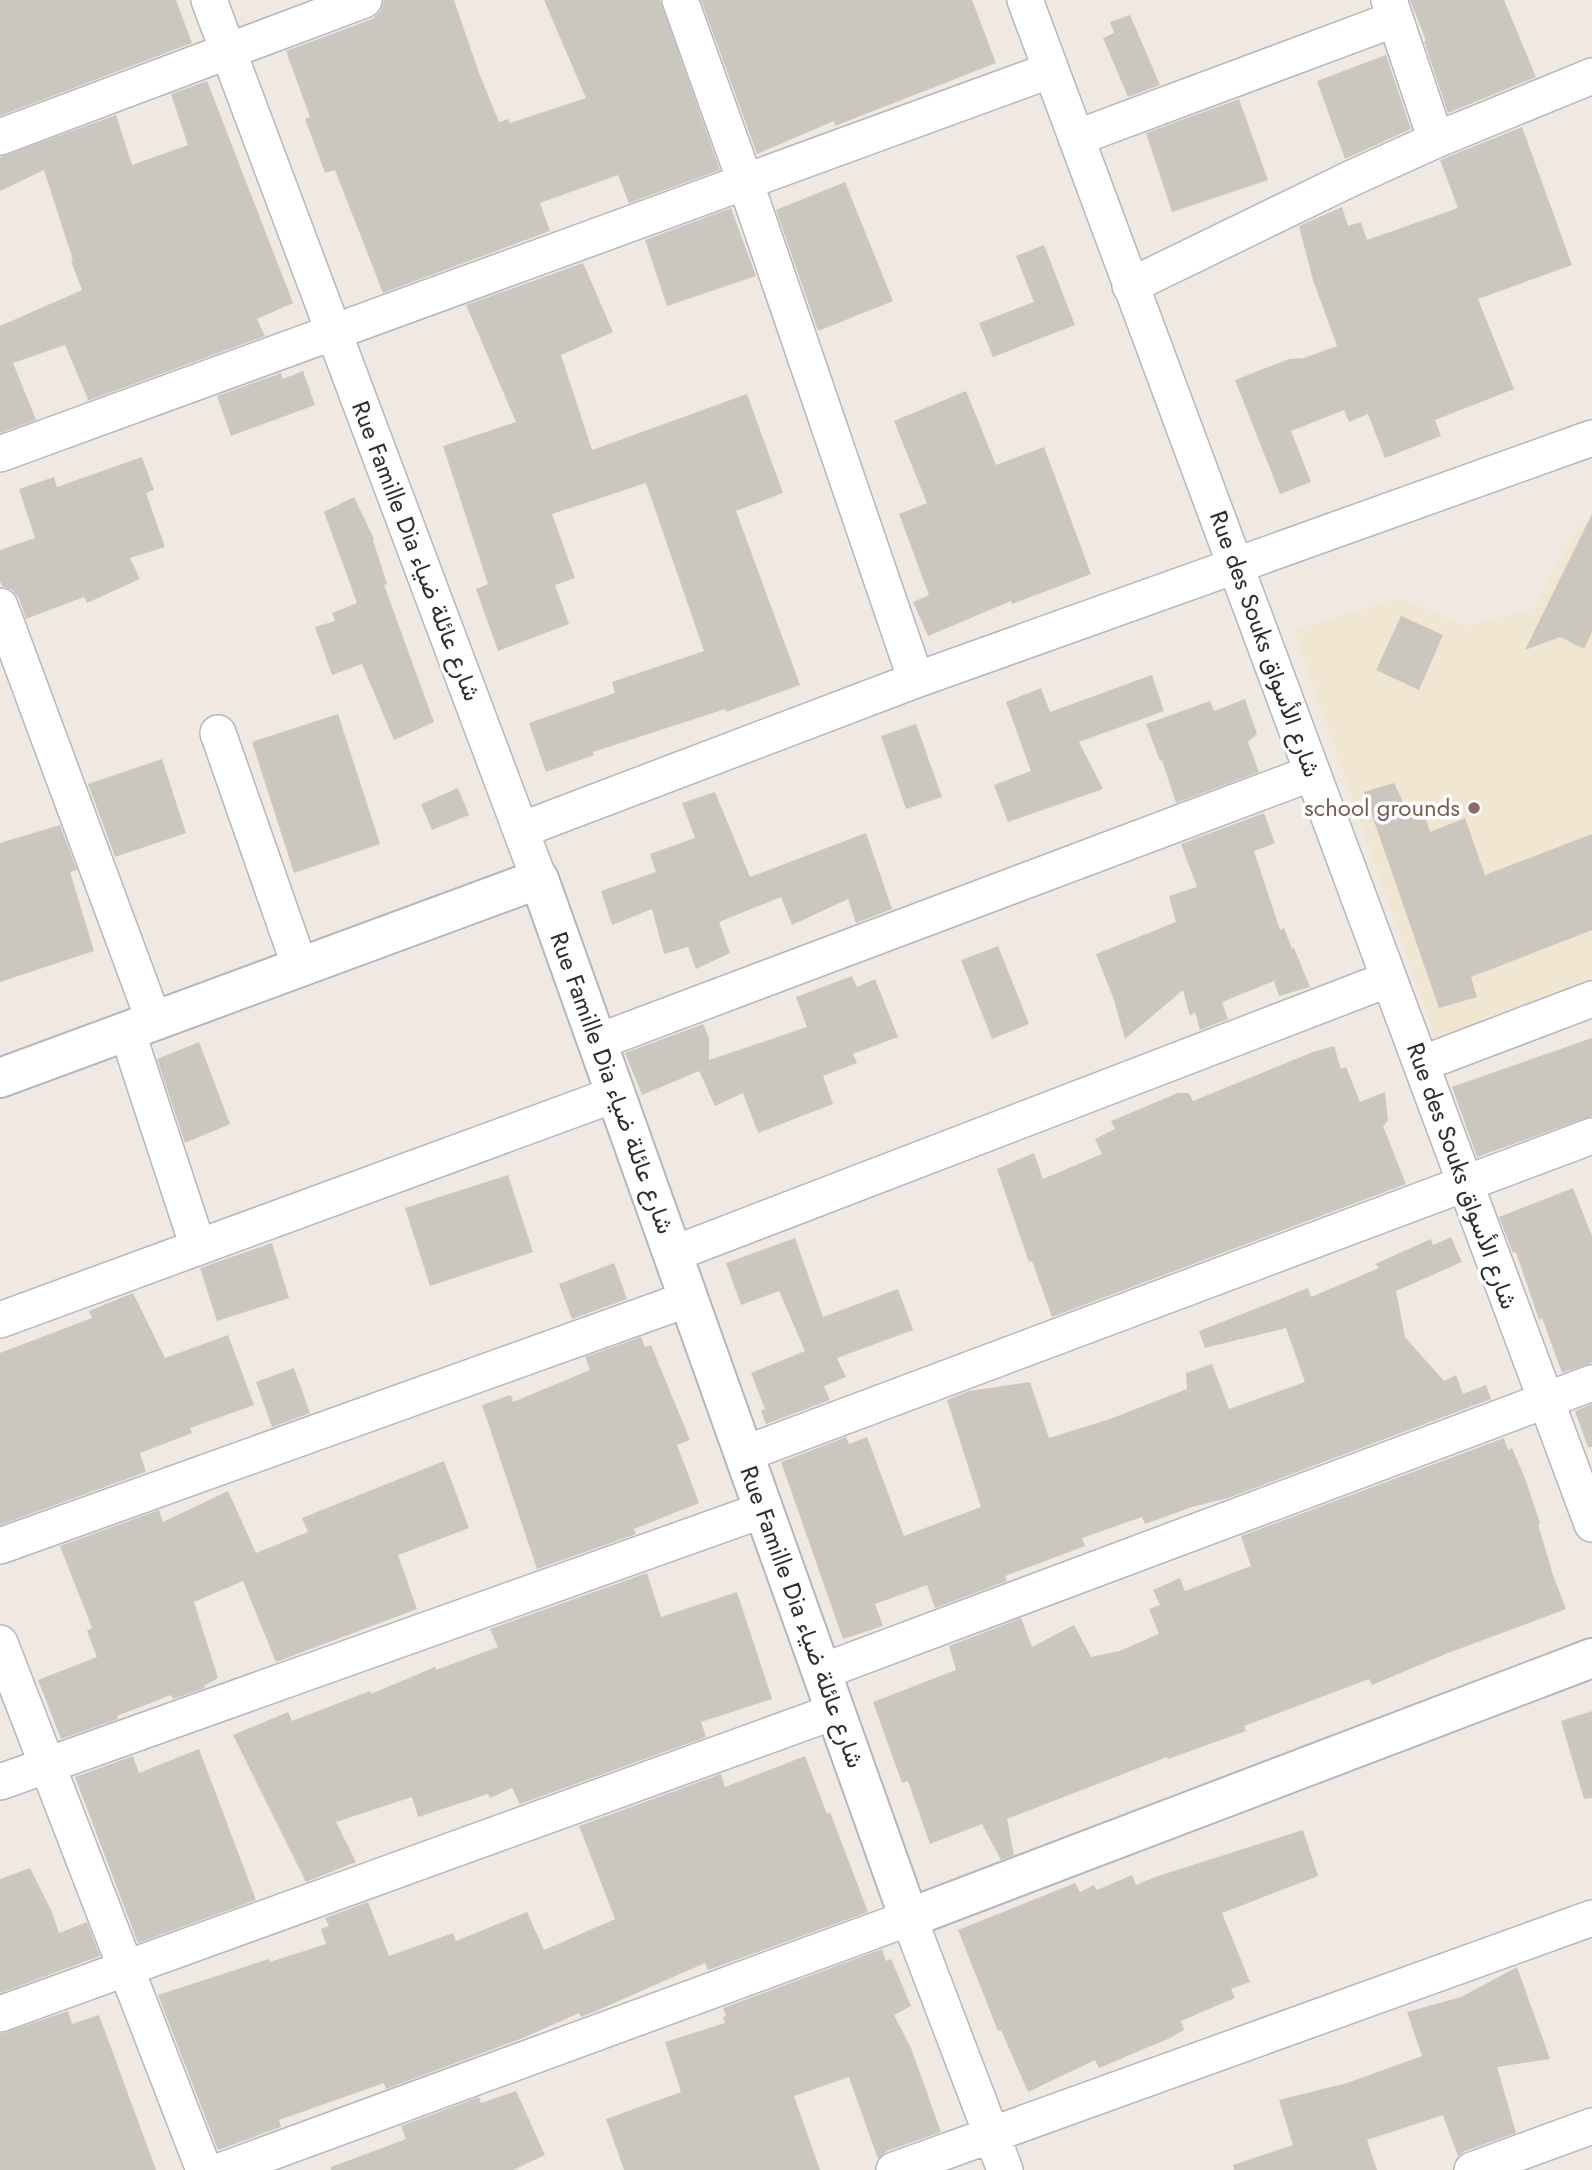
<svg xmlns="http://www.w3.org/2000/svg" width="1592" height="2170" font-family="Jost,Vazirmatn,sans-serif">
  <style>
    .education { fill: #f0e6d1 }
    .building { fill: #cbc7bf }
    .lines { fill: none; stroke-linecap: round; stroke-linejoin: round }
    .street-casing { stroke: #b4b7c1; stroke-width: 38 }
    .secondary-casing { stroke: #b4b7c1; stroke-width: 42 }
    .street { stroke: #fff; stroke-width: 35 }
    .secondary { stroke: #fff; stroke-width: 38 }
    .education-dot { fill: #8d6e63; stroke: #fff; stroke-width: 2.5 }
    .labels { text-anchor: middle; stroke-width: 7; stroke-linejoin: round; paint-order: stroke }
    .street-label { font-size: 24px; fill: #2e2e2e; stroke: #fff }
    .education-label { font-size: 24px; fill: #785e54; stroke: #fff; text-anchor: end }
  </style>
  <rect width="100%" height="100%" fill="#efe9e1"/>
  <!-- education -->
  <path class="education" d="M 1592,520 L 1592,986 L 1435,1038 L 1294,630 L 1400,598 L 1468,626 L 1534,609 L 1577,528 Z"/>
  <!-- building -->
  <path class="building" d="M 0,0 L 176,0 L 192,43 L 0,116 Z
    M 384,0 L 454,0 L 479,73 L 499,122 L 508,119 L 510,123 L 586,98 L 544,0 L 660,0 L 720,170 L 629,203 L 618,175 L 540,203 L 550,231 L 383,293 L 335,170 L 325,173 L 305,119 L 310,117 L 286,51 L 372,19 L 380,12 Z
    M 701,0 L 972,0 L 996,63 L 835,126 L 834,121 L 757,154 Z
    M 1410,0 L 1504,0 L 1536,77 L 1448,113 L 1424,41 L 1426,41 Z
    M 1130,15 L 1160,85 L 1128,97 L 1103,38 L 1114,33 L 1110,22 Z
    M 1386,55 L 1411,129 L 1345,159 L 1317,81 Z
    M 207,81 L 293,303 L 257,319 L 265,336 L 87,401 L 88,399 L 65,345 L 13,363 L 36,420 L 0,433 L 0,326 L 82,290 L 71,261 L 73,260 L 44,170 L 0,191 L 0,157 L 116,115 L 132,165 L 188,145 L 171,94 Z
    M 1239,99 L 1268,180 L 1172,212 L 1146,133 Z
    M 1522,127 L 1572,265 L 1478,299 L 1514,389 L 1435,420 L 1441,436 L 1385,458 L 1368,414 L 1349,422 L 1344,410 L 1291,431 L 1311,482 L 1280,494 L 1235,380 L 1289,359 L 1304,358 L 1337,346 L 1313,280 L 1299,226 L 1342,207 L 1348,226 L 1361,222 L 1367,240 L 1458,208 L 1440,160 Z
    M 845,182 L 893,301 L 818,331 L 776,210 Z
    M 731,208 L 756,276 L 667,306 L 645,240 Z
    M 1044,245 L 1075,325 L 993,357 L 979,323 L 1034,302 L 1016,256 Z
    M 583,263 L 613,332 L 561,355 L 592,450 L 747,394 L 783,493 L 736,511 L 800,685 L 726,712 L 725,709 L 593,752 L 594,755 L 546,772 L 529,723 L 615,693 L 612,682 L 704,651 L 646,483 L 552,514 L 575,578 L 555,585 L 569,624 L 498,651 L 476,589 L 488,584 L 443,446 L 516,422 L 466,305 Z
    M 303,371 L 315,405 L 231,436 L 217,396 L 281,373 L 283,379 Z
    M 966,391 L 996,465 L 1044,447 L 1091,574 L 1012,604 L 1011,601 L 928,636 L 913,602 L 929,595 L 899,514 L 927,503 L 894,421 Z
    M 142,457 L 154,490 L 146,493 L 165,547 L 130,558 L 140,579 L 87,603 L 84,597 L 26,619 L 19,598 L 12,590 L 2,586 L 0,581 L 0,550 L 35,538 L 19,489 L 54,477 L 57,487 Z
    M 354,497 L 374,539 L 373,540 L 387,584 L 384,585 L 434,722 L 394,740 L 362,664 L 332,675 L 315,627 L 335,621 L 332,613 L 357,603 L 324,512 Z
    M 1592,514 L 1592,632 L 1584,649 L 1560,637 L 1525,650 Z
    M 1401,616 L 1443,635 L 1419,690 L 1376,670 Z
    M 1152,675 L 1164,711 L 1079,742 L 1103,789 L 1008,822 L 994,785 L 1031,771 L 1006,702 L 1041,688 L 1050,712 Z
    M 1245,699 L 1257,734 L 1248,742 L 1259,772 L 1176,803 L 1162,760 L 1160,761 L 1146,724 L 1210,701 L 1214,711 Z
    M 338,714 L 380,844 L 294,873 L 252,742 Z
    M 916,724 L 942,797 L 906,809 L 881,736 Z
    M 162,759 L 186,833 L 115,857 L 88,784 Z
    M 1394,783 L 1408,812 L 1421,805 L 1430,832 L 1465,818 L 1485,875 L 1592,834 L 1592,930 L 1471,977 L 1477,997 L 1439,1008 L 1364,792 Z
    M 458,788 L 469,815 L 432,830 L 421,804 Z
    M 715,792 L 750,877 L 866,833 L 892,909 L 856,923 L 848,899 L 792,925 L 781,897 L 719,922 L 730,953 L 696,969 L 688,947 L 664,954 L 652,909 L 612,925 L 601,891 L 656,872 L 650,854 L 695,838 L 682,803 Z
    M 1264,813 L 1275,843 L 1254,851 L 1280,930 L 1284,928 L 1292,949 L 1294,948 L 1310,987 L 1279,996 L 1274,981 L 1222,1002 L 1228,1019 L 1200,1030 L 1195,1012 L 1190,1016 L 1183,990 L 1125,1039 L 1114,1000 L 1096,954 L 1176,922 L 1169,896 L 1197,887 L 1181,844 Z
    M 60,825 L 77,870 L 70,872 L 94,951 L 0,982 L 0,843 Z
    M 998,946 L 1029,1024 L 992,1039 L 961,960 Z
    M 852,976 L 857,987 L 875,979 L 898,1037 L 853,1054 L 857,1063 L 823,1076 L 833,1104 L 758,1133 L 743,1093 L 715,1106 L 699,1071 L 642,1095 L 625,1053 L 703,1024 L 709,1038 L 709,1060 L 807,1027 L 796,997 Z
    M 1592,1038 L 1592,1116 L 1477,1157 L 1452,1087 Z
    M 199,1042 L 230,1124 L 185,1143 L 157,1059 Z
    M 1334,1046 L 1341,1069 L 1346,1067 L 1360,1102 L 1385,1092 L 1388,1121 L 1383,1126 L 1406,1184 L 1052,1317 L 1032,1261 L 1029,1262 L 997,1169 L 1034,1153 L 1043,1179 L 1102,1154 L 1095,1139 L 1115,1129 L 1111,1121 L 1178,1093 L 1189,1093 L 1193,1101 L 1313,1052 Z
    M 508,1175 L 533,1252 L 430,1286 L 405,1208 Z
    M 1573,1188 L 1592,1236 L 1592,1363 L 1562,1373 L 1542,1318 L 1539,1320 L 1516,1252 L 1513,1253 L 1499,1217 Z
    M 1451,1237 L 1462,1262 L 1396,1291 L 1405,1337 L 1444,1381 L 1456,1375 L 1463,1394 L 1486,1385 L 1491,1399 L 1228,1498 L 1192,1507 L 1145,1524 L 1142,1517 L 1082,1538 L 1085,1546 L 1005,1576 L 1007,1581 L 935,1608 L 927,1585 L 875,1604 L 883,1626 L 843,1639 L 781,1462 L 846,1437 L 849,1444 L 867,1437 L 904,1536 L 981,1507 L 947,1400 L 969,1391 L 1030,1382 L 1049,1438 L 1110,1419 L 1187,1389 L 1186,1373 L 1212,1364 L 1229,1409 L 1305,1382 L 1286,1328 L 1205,1348 L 1199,1331 L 1308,1288 L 1311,1297 L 1379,1268 L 1375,1264 L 1431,1239 L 1433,1245 Z
    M 795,1238 L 823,1317 L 898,1289 L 913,1330 L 837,1358 L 846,1377 L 824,1386 L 830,1400 L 766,1424 L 761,1411 L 765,1409 L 751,1373 L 805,1351 L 779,1291 L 741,1305 L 726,1263 Z
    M 272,1243 L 289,1298 L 217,1321 L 200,1268 Z
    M 614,1263 L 627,1299 L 572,1319 L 559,1284 Z
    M 133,1293 L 165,1358 L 228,1335 L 254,1405 L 190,1428 L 192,1433 L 140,1453 L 146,1472 L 0,1525 L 0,1353 L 92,1318 L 89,1311 Z
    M 641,1337 L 645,1347 L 651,1345 L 690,1440 L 677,1445 L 699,1503 L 634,1529 L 636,1534 L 537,1569 L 482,1405 L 511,1395 L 513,1402 L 590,1370 L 585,1357 Z
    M 294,1368 L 310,1413 L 272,1427 L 256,1382 Z
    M 1592,1404 L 1592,1447 L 1588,1447 L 1575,1411 Z
    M 1504,1438 L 1508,1450 L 1512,1448 L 1526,1481 L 1540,1523 L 1538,1524 L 1553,1575 L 1566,1609 L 1448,1653 L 1372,1685 L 1369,1679 L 1244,1726 L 1246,1731 L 1168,1759 L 1167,1757 L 1007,1819 L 1014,1855 L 1001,1860 L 982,1824 L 930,1844 L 908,1781 L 902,1783 L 873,1702 L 956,1670 L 949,1646 L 1021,1618 L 1032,1647 L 1074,1625 L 1091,1657 L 1119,1651 L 1159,1634 L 1149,1609 L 1160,1605 L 1153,1590 L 1180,1578 L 1185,1591 L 1251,1566 L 1241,1536 Z
    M 444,1461 L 469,1528 L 398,1555 L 417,1609 L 276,1662 L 243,1581 L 194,1602 L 218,1678 L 204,1686 L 205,1688 L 173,1699 L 171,1695 L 117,1716 L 118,1719 L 61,1739 L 38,1680 L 97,1657 L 87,1631 L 92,1628 L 60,1546 L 159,1510 L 163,1522 L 228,1491 L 256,1553 L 308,1532 L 302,1518 Z
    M 647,1573 L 661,1617 L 737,1592 L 772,1699 L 701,1722 L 706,1737 L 520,1804 L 512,1788 L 490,1798 L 488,1794 L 418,1817 L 412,1797 L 336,1822 L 356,1862 L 306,1882 L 233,1735 L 288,1712 L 292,1721 L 370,1691 L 371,1694 L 435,1667 L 436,1670 L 498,1647 L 490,1629 Z
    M 1592,1711 L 1592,1798 L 1584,1799 L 1561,1721 Z
    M 199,1749 L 256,1900 L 138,1943 L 75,1777 L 133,1756 L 139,1773 Z
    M 805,1756 L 827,1814 L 830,1812 L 868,1912 L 708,1970 L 705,1963 L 596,2011 L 581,2017 L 579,2013 L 523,2038 L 386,2089 L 384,2083 L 279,2120 L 281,2127 L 218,2150 L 158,1995 L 269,1959 L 270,1962 L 326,1944 L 321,1929 L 329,1926 L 325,1918 L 368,1902 L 389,1956 L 453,1933 L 456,1941 L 527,1912 L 544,1950 L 615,1919 L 579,1826 L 721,1774 L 725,1787 Z
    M 1303,1830 L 1318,1876 L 1222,1913 L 1250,1982 L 1231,1989 L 1235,1998 L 1181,2021 L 1184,2030 L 1170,2038 L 1099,2068 L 1095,2060 L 1028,2092 L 1001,2030 L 998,2031 L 958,1930 L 1075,1883 L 1080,1892 L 1094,1885 L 1097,1890 L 1132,1875 L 1136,1885 L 1155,1877 Z
    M 30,1868 L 51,1910 L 59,1933 L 87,1922 L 100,1956 L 0,1993 L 0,1879 Z
    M 882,1949 L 886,1961 L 891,1959 L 911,2006 L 894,2015 L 911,2048 L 941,2132 L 887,2151 L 878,2159 L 849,2077 L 794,2096 L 820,2170 L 624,2170 L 606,2119 L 681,2092 L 665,2042 L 725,2023 L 723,2017 L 726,2016 L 723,2008 Z
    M 1517,1967 L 1550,2059 L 1497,2067 L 1516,2133 L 1465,2151 L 1458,2156 L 1443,2115 L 1367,2140 L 1377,2170 L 1234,2170 L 1233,2165 L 1293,2145 L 1279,2100 L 1347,2083 L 1422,2056 L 1407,2012 L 1461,1997 Z
    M 68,2011 L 72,2024 L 99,2015 L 156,2170 L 0,2170 L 0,2034 Z
    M 516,2091 L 545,2155 L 513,2170 L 331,2170 L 331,2167 L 406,2139 L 401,2126 L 479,2097 L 481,2103 Z"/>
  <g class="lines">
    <defs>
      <path id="street" d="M 209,0 L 539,879
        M 680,0 L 745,181 L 916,680
        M 1025,0 L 1592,1524
        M 1389,0 L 1436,140
        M 0,137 L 364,0
        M 1076,138 L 1395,19
        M 1130,286 L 1350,179 L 1436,140 L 1592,76
        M 0,454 L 1051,70
        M 0,606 L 154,1021
        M 218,733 L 300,967
        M 521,830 L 916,680 L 1592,438
        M 127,1031 L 198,1247
        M 597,1042 L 1312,773
        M 1421,1064 L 1592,999
        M 673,1254 L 1389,979
        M 0,1320 L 616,1094
        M 744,1454 L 1592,1136
        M 0,1546 L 688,1299
        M 0,1643 L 204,2170
        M 821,1672 L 1592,1383
        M 0,1782 L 763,1510
        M 0,2014 L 836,1711
        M 223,2170 L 909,1918 L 1005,2170
        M 894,2170 L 1592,1918
        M 1472,2170 L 1592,2126"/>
      <path id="secondary" d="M 0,1078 L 539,879 L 909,1918 L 1592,1658"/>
    </defs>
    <!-- street casing -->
    <use href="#street" class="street-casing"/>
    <!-- secondary casing -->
    <use href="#secondary" class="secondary-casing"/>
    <!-- street -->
    <use href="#street" class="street"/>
    <!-- secondary -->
    <use href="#secondary" class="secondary"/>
  </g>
  <!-- markers -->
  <circle class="education-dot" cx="1474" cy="808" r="7"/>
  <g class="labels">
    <!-- street labels -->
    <g class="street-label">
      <text transform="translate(416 551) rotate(69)" y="8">Rue Famille Dia شارع عائلة ضياء</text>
      <text transform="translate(1265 644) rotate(70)" y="8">Rue des Souks شارع الأسواق</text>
      <text transform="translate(612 1083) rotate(70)" y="8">Rue Famille Dia شارع عائلة ضياء</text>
      <text transform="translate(1462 1176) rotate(70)" y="8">Rue des Souks شارع الأسواق</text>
      <text transform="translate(802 1617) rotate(70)" y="8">Rue Famille Dia شارع عائلة ضياء</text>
    </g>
    <!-- education labels -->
    <g class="education-label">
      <text x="1460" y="816">school grounds</text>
    </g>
  </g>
</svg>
